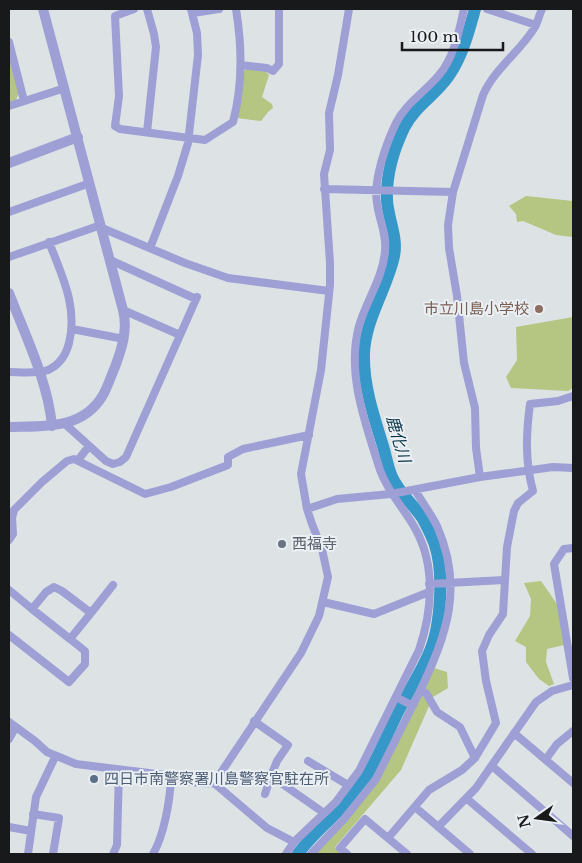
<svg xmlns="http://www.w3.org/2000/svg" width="582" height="863" font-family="'Libre Baskerville','Noto Sans JP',serif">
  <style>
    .green { fill: #b5c682 }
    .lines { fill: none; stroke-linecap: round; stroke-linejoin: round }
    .river { stroke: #3698c8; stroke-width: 12 }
    .minor { stroke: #9d9fd5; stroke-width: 8 }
    .tertiary { stroke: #9d9fd5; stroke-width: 10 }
    .education-dot { fill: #8d6e63; stroke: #eaeff3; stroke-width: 2 }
    .worship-dot { fill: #6b7280; stroke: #eaeff3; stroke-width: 2 }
    .service-dot { fill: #5c6f8a; stroke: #eaeff3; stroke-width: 2 }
    .labels { text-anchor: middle; stroke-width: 4; stroke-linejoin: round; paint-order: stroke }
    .education-label { font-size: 15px; fill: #785e54; stroke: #eaeff3; text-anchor: end }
    .worship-label { font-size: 15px; fill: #5b616d; stroke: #eaeff3; text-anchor: start }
    .service-label { font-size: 15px; fill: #4e5e75; stroke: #eaeff3; text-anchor: start }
    .water-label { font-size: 16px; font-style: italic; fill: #043043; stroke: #eaeff3 }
  </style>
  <rect width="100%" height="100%" fill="#dde2e5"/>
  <!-- green -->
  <path class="green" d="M 9,53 L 19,93 L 15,102 L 9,104 Z
    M 246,69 L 265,71 L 269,75 L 262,97 L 272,104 L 273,108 L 268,112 L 261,121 L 237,118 L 243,72 Z
    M 526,196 L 573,201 L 573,237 L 556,235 L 523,221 L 517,222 L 516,214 L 509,206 Z
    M 573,317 L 573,388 L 568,391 L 511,388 L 506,377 L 517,360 L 516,327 Z
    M 541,581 L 557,604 L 564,645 L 547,649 L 546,662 L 554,684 L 549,686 L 539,679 L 526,662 L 526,647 L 515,641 L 530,616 L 531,599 L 524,583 Z
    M 434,668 L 447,672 L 448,688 L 433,697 L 401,770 L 335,847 L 343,854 L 314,854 L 358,805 Z"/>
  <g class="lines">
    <!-- river -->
    <path class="river" d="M 298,854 C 314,831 338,815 355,792 C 374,769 384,741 397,714 C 407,693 421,673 430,651 C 441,625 444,572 435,545 C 432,536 427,527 423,519 C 414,505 399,493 392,477 C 388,468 386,456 383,446 C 374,417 363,385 364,354 C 365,319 387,289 394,256 C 398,237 388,219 387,200 C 386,176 394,149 404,128 C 414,108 431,98 444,82 C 461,62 468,34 475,9"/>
    <!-- minor -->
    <path class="minor" d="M 134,9 L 115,16 L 119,96 L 115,126 L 120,129 L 205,140 L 233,122 C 243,85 242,46 236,9
      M 147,9 L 154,34 L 156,47 L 147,132
      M 487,9 L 536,25
      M 193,13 L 219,9
      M 9,42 L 24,101
      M 241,65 L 267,68 L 273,71 L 279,64 L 279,9
      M 9,106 L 65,88
      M 324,189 L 453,192
      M 9,212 L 90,183
      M 102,228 L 185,263 L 228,278 L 329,291
      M 150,248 L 178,176 L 188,143 L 198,55 L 197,33 L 191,9
      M 9,257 L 101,225
      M 110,260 L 196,299
      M 123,310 L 180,335
      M 72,329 L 124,339
      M 9,372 C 20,372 37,374 48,370 C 59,365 66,355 69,343 C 78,307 62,276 49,242
      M 65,424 L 106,461 L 113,464 L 120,462 L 126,457 L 197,297
      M 78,460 L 89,446
      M 480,477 L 476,448 L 475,408 L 464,363 L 457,296 L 449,248 L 448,225 L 453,192 L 483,95 C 495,68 520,52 535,27 C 538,22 539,15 542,9
      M 415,490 C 422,502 431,514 437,526 C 464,587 447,634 420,691
      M 307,509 L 337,499 L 391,494 L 480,477 L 553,467 L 573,468
      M 9,540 L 13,534 L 12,518 L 14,510 L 42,482 L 67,461 L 74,459 L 145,494 L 171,487 L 228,465 L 228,457 L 243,449 L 309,435
      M 573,548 L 564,549 L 554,564 L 573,678
      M 429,584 L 504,580
      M 9,590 L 32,609 L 46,592 L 54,587 L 62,591 L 91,613 L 70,639 L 85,651 L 85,664 L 69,682 L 9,635
      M 323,602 L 374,614 L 429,592
      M 32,609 L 70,639
      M 91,613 L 113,585
      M 396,697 L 413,706
      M 254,721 L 288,745 L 277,761 L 271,776 L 324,813
      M 9,722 L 35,741 L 47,752 L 76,764 L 165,775 C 180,781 197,784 214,783 L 267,828 L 294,842
      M 514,733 L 573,783
      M 9,739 L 15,728
      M 546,759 L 557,744 L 573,731
      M 308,761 L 348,785
      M 492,766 L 573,836
      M 214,783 L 301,653 L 319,616 L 328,577 L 322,549 L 312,524 L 307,509 L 301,474 L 321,370 L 330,285 L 330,263 L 324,174 L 330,150 L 329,113 L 338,75 L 349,9
      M 265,794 L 271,776
      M 466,798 L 532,854
      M 415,807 L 470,854
      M 33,814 L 59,818 L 53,854
      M 9,827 L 31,831
      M 438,827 L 476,788 L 536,702 L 552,691 L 573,685
      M 388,838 L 429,790 L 462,770 L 475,758 L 496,723 L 486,681 L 482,651 L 489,635 L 503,614 L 507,547 L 514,511 L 518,503 L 533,491 C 525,462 526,434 530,404 L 558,401 L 573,396
      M 28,854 L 36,797 L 55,757
      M 113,854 L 117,845 L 119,770
      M 153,854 C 164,835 170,801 171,778
      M 286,854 L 294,842 L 336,802 L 359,771 L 419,650 C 432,612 436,567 416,530 C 405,509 388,493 380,470 C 366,425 346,374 359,326 C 366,301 383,278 385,251 C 387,234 379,220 377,203 C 373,180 386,144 396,123 C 406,103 425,92 439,75 C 454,58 459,31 464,9
      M 311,854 L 344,819 L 376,779 L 420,691 L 426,693 L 437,712 L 460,727 L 475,758
      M 347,854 L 340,848 L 365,819 L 407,854"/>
    <!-- tertiary -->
    <path class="tertiary" d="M 9,163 L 78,137
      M 9,293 C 25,335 48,381 52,426
      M 9,427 C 43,426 83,430 103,395 C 108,386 111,376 115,367 C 122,348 128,330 123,310 L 43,9"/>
  </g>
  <!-- markers -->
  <circle class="education-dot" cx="539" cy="309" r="5"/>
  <circle class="worship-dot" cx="282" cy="544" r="5"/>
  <circle class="service-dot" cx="94" cy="779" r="5"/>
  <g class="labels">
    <!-- education labels -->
    <g class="education-label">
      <text x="529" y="314">市立川島小学校</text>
    </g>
    <!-- worship labels -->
    <g class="worship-label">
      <text x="292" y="549">西福寺</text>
    </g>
    <!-- service labels -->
    <g class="service-label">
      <text x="104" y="784">四日市南警察署川島警察官駐在所</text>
    </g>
    <!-- water labels -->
    <g class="water-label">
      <text transform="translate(399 439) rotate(74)" y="6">鹿化川</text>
    </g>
  </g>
  <!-- border -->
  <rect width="582" height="863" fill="none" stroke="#18191b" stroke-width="20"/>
  <!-- north arrow -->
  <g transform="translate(537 818) rotate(256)" stroke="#eaeff3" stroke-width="4" paint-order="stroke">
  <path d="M0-4L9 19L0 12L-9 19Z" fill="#18191b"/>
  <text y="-8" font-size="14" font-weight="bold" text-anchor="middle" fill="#18191b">N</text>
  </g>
  <!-- scale -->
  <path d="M402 42v8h101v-8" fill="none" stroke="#18191b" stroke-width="2.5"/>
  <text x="410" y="42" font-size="15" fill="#18191b" stroke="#eaeff3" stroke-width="4" paint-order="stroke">100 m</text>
</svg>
